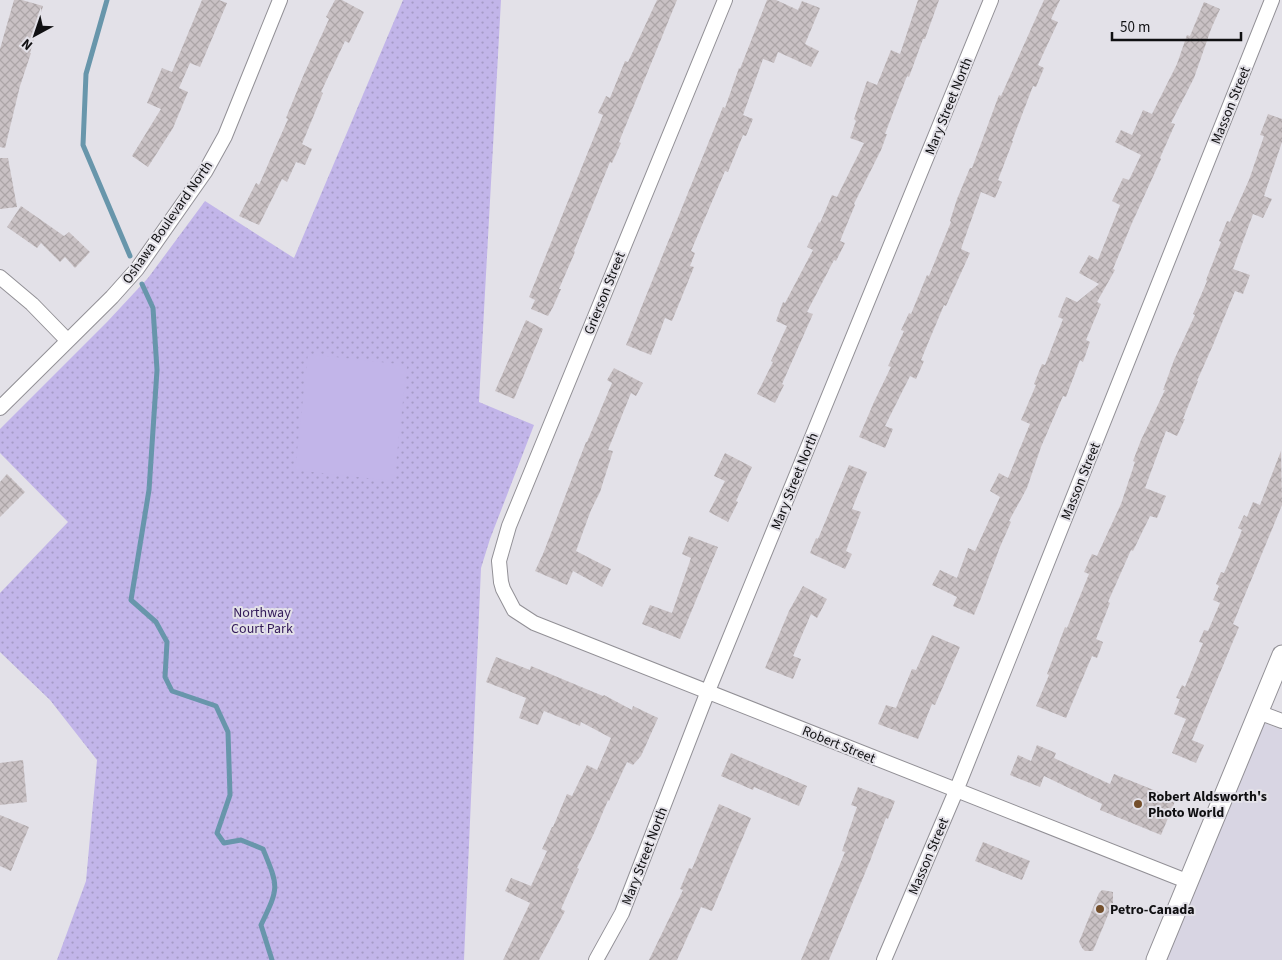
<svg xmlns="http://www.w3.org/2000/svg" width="1282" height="960" font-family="'Source Sans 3',sans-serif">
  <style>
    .built { fill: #d8d5e3 }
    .park { fill: url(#park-dots) }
    .pitch { fill: #c2b5e9 }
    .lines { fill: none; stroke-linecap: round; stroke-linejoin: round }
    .stream { stroke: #6896ab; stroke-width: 5 }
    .building { fill: url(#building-cross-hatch) }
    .minor-casing { stroke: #929096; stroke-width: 16 }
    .secondary-casing { stroke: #929096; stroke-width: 21 }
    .minor { stroke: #fff; stroke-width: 14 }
    .secondary { stroke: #fff; stroke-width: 19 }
    .poi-dot { fill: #744f2b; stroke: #e3e1e8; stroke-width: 2 }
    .labels { text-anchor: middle; stroke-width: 4; stroke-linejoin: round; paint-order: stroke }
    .street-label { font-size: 14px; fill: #101012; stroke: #e3e1e8 }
    .park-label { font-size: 14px; fill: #331b5a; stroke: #e3e1e8 }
    .poi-label { font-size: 14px; font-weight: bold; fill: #101012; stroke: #e3e1e8; text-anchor: start }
  </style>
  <defs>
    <pattern id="park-dots" width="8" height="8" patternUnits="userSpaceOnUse" patternTransform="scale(1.25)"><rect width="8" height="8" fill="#c2b5e9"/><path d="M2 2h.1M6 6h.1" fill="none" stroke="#a69bc7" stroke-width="1.8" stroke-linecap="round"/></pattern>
    <pattern id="building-cross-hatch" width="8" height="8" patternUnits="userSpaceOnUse" patternTransform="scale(1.25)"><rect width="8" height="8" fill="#c9c1c4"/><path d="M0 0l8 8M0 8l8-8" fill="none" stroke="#aca5a7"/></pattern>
  </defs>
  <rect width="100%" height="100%" fill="#e3e1e8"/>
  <!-- built -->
  <path class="built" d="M 1254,719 L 1282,730 L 1282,960 L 1158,960 Z"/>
  <!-- park -->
  <path class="park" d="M 403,0 L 501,0 L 479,402 L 534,425 L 490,539 L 481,568 L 464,960 L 57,960 L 86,881 L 97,760 L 50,700 L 0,652 L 0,593 L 68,522 L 0,453 L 0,429 L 107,322 L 148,278 L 205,201 L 294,258 Z"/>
  <!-- pitch -->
  <path class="pitch" d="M 308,354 L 407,365 L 394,481 L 295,470 Z"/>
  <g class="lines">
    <!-- stream -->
    <path class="stream" d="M 107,0 L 86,74 L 83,145 L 130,256
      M 142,284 L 153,308 L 157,370 L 149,490 L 131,600 L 156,622 L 167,642 L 165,677 L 172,691 L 216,706 L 228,732 L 230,795 L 217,833 L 224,843 L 241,840 L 263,849 C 279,888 279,887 261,925 L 272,960"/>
  </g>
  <!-- building -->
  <path class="building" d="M 14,0 L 22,0 L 43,6 L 30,53 L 31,53 L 20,86 L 5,148 L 0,147 L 0,49 Z
    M 202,0 L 219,0 L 227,3 L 200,67 L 190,63 L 179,88 L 188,92 L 173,128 L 148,167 L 132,156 L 161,109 L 147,103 L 162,68 L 172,72 Z
    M 335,0 L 342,0 L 364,12 L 349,43 L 345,41 L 321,92 L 323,93 L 302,144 L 312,149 L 305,165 L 296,162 L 287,182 L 282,179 L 259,225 L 239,216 L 256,183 L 259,185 L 288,119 L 286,118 L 304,74 L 329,19 L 326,17 Z
    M 657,0 L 677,0 L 619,142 L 621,143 L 612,163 L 610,162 L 574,251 L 575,252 L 559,289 L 561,289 L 553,307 L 548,316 L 531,309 L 535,300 L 529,297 L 603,115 L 598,113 L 606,96 L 610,98 L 625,61 L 628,62 Z
    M 767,0 L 776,0 L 798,10 L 802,1 L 820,8 L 805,44 L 819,51 L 811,67 L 778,52 L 774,63 L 763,59 L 743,115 L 753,119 L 746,136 L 743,135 L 728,172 L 725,171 L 691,251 L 695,253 L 690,266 L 694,267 L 672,321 L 665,318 L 651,355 L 626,345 L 723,107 L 725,108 L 739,68 L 740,69 Z
    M 918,0 L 939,0 L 925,39 L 923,39 L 909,77 L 907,76 L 885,134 L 887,134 L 881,150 L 854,204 L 855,205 L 840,241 L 845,243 L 836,261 L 834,260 L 807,312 L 813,314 L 782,384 L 784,385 L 775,403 L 757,394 L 773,362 L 771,361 L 787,326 L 776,321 L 783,302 L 785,303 L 813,250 L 807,247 L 819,222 L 820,223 L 832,195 L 837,197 L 864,143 L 850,138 L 856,121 L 854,119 L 867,81 L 877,85 L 891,50 L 900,54 Z
    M 1044,0 L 1060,0 L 1051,19 L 1058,22 L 1038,65 L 1044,68 L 1036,87 L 1033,86 L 1012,141 L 1013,141 L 998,180 L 1002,182 L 995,198 L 981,192 L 961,249 L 970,253 L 946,306 L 944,305 L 921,360 L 924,361 L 916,379 L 910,376 L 885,426 L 893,429 L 885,448 L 859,437 L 874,402 L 891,367 L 888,366 L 904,331 L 901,330 L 909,313 L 911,314 L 927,275 L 929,276 L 951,222 L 950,221 L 957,199 L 970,168 L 972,168 L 999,95 L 1001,96 Z
    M 1204,2 L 1220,9 L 1211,29 L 1194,78 L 1171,123 L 1175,124 L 1160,158 L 1161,159 L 1132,223 L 1113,269 L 1115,270 L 1097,302 L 1101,304 L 1086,340 L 1090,342 L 1083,362 L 1080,360 L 1066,397 L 1063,396 L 1041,447 L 1027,488 L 1009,521 L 1011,522 L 1000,547 L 981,598 L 974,615 L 953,606 L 957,597 L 932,585 L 940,570 L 957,578 L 968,548 L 975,551 L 1000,497 L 990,491 L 999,473 L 1008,478 L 1030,424 L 1021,420 L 1036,385 L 1034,384 L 1042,364 L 1045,365 L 1063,319 L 1058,317 L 1066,297 L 1077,302 L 1099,284 L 1079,273 L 1089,255 L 1098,260 L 1120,205 L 1112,201 L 1123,178 L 1129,180 L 1141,155 L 1115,142 L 1121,130 L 1132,135 L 1143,110 L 1152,114 L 1177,64 L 1187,35 L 1190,36 Z
    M 1268,114 L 1282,119 L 1282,142 L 1264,196 L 1272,199 L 1263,218 L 1253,214 L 1233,269 L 1250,275 L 1243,294 L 1235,291 L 1213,345 L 1197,381 L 1198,381 L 1183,419 L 1185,419 L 1177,436 L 1166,431 L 1145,488 L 1166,496 L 1157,518 L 1150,516 L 1133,551 L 1131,550 L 1108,602 L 1110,603 L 1096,639 L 1103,642 L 1097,658 L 1092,656 L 1066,718 L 1036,706 L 1049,675 L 1047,674 L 1065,627 L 1067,628 L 1089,574 L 1084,572 L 1092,554 L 1097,556 L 1121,504 L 1135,462 L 1133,461 L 1141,440 L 1165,390 L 1163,390 L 1174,360 L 1195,315 L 1193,314 L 1207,281 L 1206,280 L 1221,242 L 1219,241 L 1227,221 L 1230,222 L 1249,180 L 1264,136 L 1260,135 Z
    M 0,158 L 8,158 L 17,207 L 0,209 Z
    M 21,206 L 64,236 L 69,232 L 90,252 L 75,268 L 65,257 L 60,262 L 41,243 L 37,248 L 7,227 Z
    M 526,320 L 543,329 L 514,399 L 495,391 Z
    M 614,368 L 643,383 L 636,396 L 631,393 L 608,450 L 613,451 L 600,492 L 591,510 L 576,551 L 611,569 L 602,587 L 573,571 L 567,585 L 535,571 L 543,554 L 586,442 L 587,442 L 612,383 L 607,380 Z
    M 1281,451 L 1282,505 L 1233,624 L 1239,627 L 1192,740 L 1204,745 L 1196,763 L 1172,753 L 1186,719 L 1174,714 L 1180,699 L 1176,698 L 1182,685 L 1185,687 L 1203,643 L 1199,642 L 1204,630 L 1208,631 L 1220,603 L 1213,600 L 1219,586 L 1216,584 L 1221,572 L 1224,573 L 1236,545 L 1242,530 L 1238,528 L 1244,515 L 1247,517 L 1253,502 L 1260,505 Z
    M 725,453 L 752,467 L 736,501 L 738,502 L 728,522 L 709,512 L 725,481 L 714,476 Z
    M 849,465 L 867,472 L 852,509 L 861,512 L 846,551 L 852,554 L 845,569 L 810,553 L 816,538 L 818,539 Z
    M 7,474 L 25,492 L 0,517 L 0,482 Z
    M 689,536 L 718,547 L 680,639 L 642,624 L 650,605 L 672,613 L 691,558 L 682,554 Z
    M 803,586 L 827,599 L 817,618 L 811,614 L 793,656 L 801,659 L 793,679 L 765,668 L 789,611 Z
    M 932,635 L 960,647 L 935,705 L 932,704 L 918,739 L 878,724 L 886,705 L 896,708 L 912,669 L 916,670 Z
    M 496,657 L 530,670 L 531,666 L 603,696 L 604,695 L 632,710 L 633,706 L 658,718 L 641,756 L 633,765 L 627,762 L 609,801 L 608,800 L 595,831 L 577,868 L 579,869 L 561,909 L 565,911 L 539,960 L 503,960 L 530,903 L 505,891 L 511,878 L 531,886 L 547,851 L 542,849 L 552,827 L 553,827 L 567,794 L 572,796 L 587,765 L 597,770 L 611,738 L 581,722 L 580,726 L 544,711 L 538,725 L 519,718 L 526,698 L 486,682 Z
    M 1037,745 L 1056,753 L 1054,758 L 1110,784 L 1114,774 L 1176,799 L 1161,835 L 1100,810 L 1102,804 L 1044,776 L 1040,787 L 1010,775 L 1018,755 L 1031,761 Z
    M 731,753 L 807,786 L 799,806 L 754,787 L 753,790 L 721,776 Z
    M 23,760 L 27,802 L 0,805 L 0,763 Z
    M 858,787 L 895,801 L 888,819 L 886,818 L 870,861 L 829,960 L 801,960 L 845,852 L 842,851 L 857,807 L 851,805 Z
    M 719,804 L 751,818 L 712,911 L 701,907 L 677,960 L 649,960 L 683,890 L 680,889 L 689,868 L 692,869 Z
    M 0,815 L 29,827 L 11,871 L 0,866 Z
    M 983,842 L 1030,861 L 1022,880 L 975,861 Z
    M 1102,890 L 1113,892 L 1113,903 L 1093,951 L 1085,951 L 1082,948 L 1079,942 L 1099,893 Z"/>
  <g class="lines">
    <defs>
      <path id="minor" d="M 725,0 L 509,526 L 499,561 L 501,582 L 503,589 L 514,610 L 534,623 L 1189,882
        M 0,277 L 32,304 L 67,340
        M 0,408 L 112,297 L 137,269 L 205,172 L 225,136 L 280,0
        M 1258,712 L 1282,721
        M 596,960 L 622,913 L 708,691 L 991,0
        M 884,960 L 956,791 L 1272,0"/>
      <path id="secondary" d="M 1156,960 L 1282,655"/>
    </defs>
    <!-- minor casing -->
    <use href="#minor" class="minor-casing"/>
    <!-- secondary casing -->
    <use href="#secondary" class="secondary-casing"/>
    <!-- minor -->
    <use href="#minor" class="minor"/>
    <!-- secondary -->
    <use href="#secondary" class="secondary"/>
  </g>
  <!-- markers -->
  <g class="poi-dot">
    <circle cx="1138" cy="804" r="5"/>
    <circle cx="1100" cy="909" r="5"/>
  </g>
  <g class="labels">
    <!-- street labels -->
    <g class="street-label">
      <text transform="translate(1230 105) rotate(-68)" y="5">Masson Street</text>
      <text transform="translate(948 106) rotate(-68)" y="5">Mary Street North</text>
      <text transform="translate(167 222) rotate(-55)" y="5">Oshawa Boulevard North</text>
      <text transform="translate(604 293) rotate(-68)" y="5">Grierson Street</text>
      <text transform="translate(794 481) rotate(-68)" y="5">Mary Street North</text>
      <text transform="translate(1080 481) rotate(-68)" y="5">Masson Street</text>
      <text transform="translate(839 744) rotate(22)" y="5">Robert Street</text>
      <text transform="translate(644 856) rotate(-69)" y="5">Mary Street North</text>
      <text transform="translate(928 856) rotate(-67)" y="5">Masson Street</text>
    </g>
    <!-- park labels -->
    <g class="park-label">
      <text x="262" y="617">Northway<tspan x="262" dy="16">Court Park</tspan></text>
    </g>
    <!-- poi labels -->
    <g class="poi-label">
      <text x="1148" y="801">Robert Aldsworth's<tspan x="1148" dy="16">Photo World</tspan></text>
      <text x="1110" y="914">Petro-Canada</text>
    </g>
  </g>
  <!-- north arrow -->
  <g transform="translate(35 35) rotate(220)" stroke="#e3e1e8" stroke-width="4" paint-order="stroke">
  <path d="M0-4L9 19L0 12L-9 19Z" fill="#101012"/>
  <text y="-8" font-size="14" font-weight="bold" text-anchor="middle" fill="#101012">N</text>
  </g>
  <!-- scale -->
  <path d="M1112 32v8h129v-8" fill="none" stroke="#101012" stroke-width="2.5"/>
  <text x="1120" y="32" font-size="15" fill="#101012" stroke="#e3e1e8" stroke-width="4" paint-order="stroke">50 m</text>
</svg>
